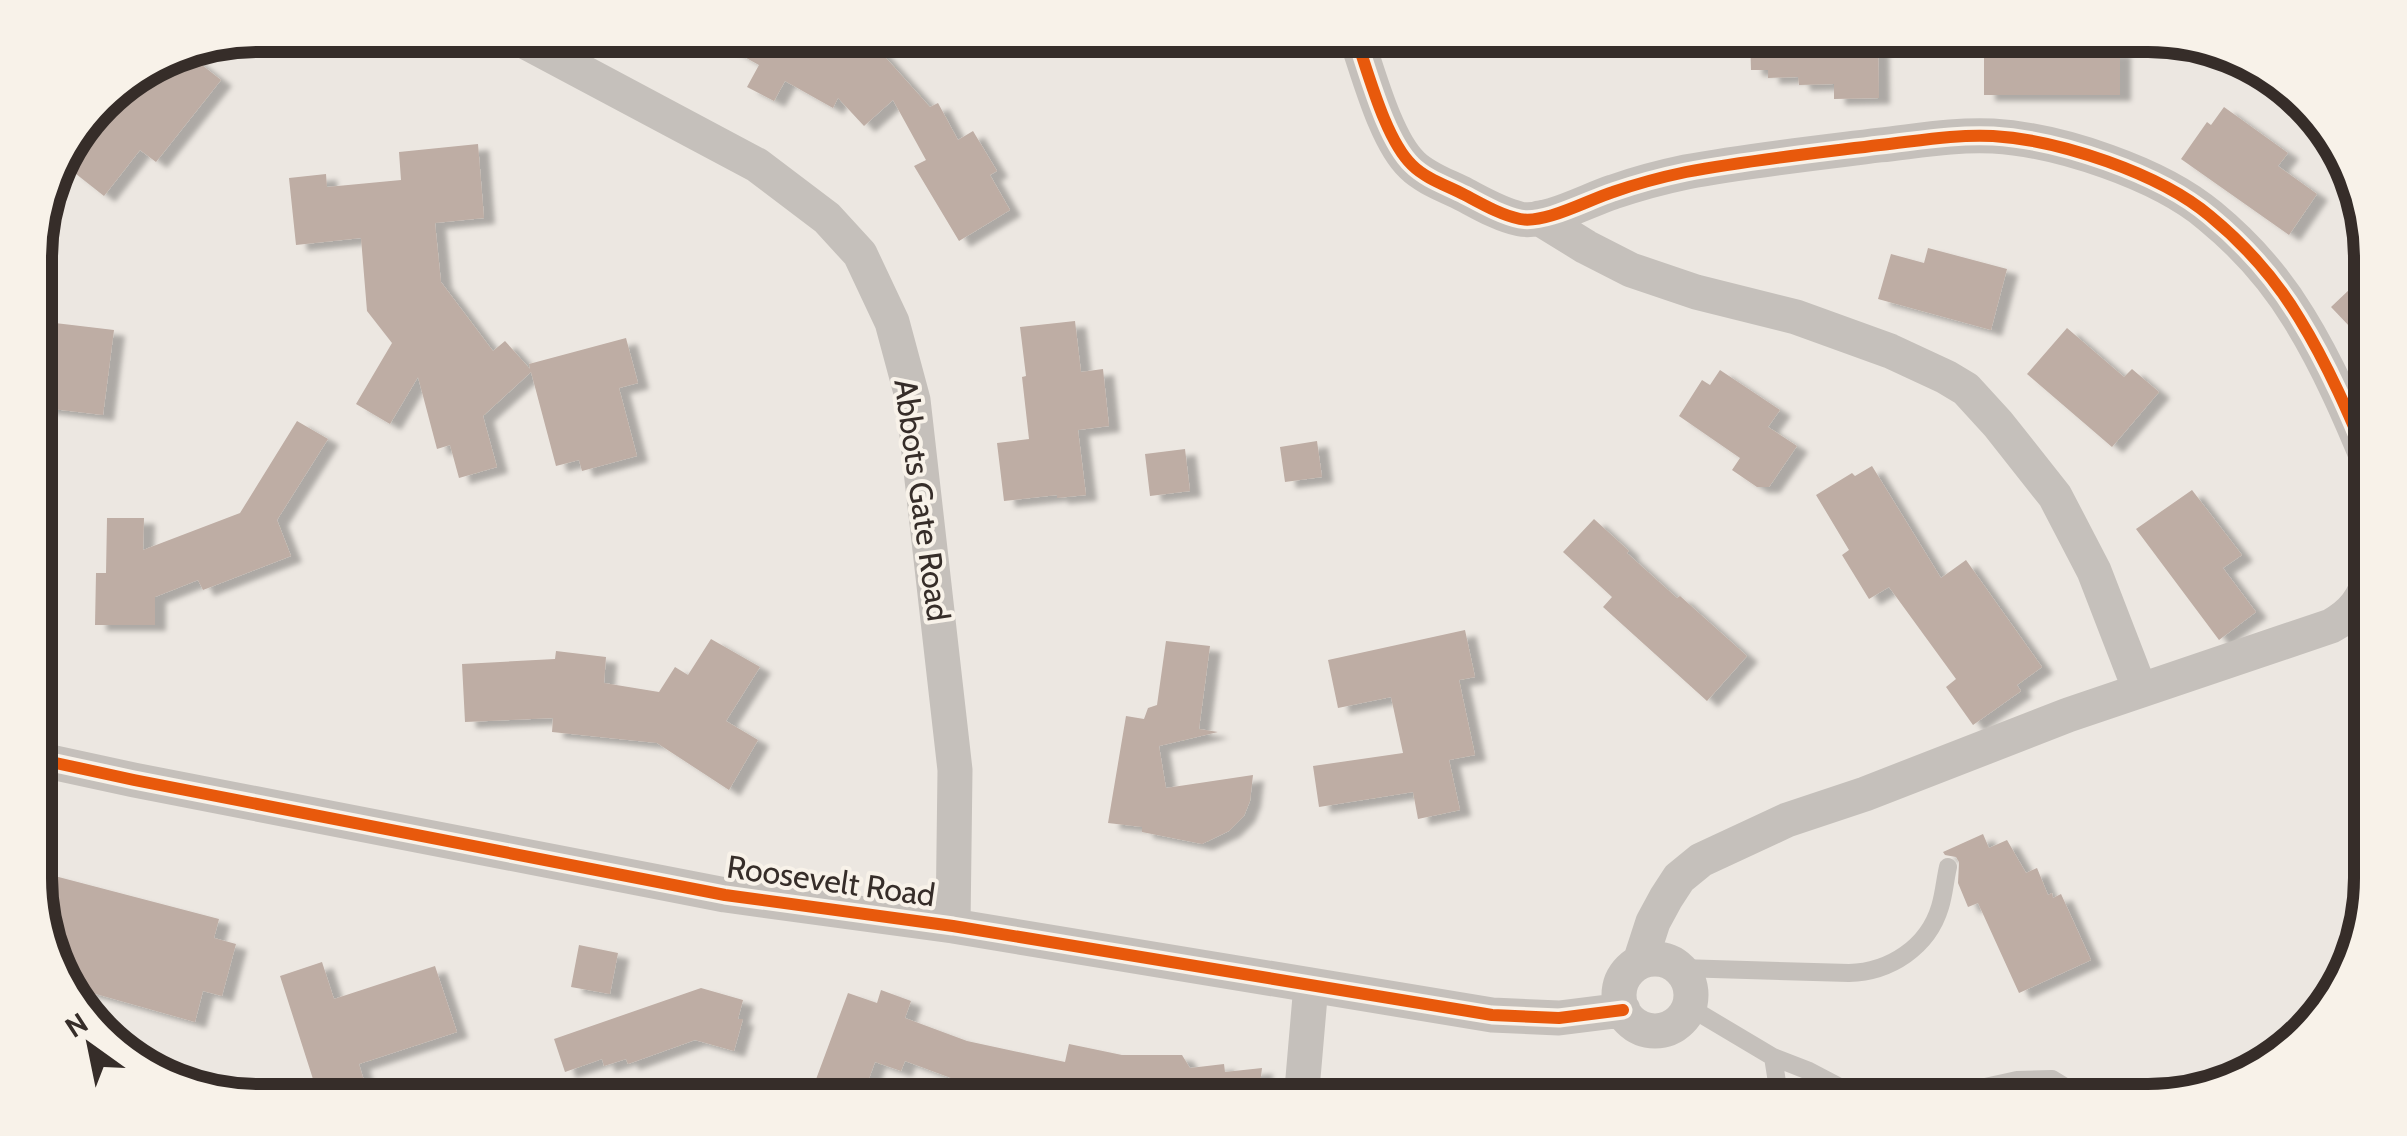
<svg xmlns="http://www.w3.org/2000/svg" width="2407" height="1136" font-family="Cabin,sans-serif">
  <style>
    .building { fill: #beada4; filter: url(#shadow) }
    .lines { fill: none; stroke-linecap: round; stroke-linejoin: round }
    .lane { stroke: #c5c0bb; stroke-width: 18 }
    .street { stroke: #c5c0bb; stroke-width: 35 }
    .cycleway-casing { stroke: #f8f2e9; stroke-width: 19 }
    .cycleway { stroke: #e8590c; stroke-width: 12 }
    .labels { text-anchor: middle; stroke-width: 8; stroke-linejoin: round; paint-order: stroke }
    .street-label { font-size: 32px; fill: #362d29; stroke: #f8f2e9 }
    .rim { fill: none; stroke: #362d29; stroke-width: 12 }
  </style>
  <defs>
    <filter id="shadow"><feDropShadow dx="11" dy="6" stdDeviation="2.5" flood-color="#0004"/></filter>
  </defs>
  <rect width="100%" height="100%" fill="#ece7e1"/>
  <!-- building -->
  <path class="building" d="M 705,35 L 850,35 L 878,49 L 930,107 L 938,103 L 958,140 L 973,131 L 997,171 L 990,175 L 1010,210 L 959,241 L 914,166 L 926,160 L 893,100 L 864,126 L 838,98 L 833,108 L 785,81 L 774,101 L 747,87 L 759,65 Z
    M 1750,35 L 1878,35 L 1879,98 L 1834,99 L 1834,84 L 1799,85 L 1798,77 L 1768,78 L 1768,70 L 1751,70 Z
    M 2043,35 L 2088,35 L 2088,50 L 2120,50 L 2120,95 L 1984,95 L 1984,48 L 2043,49 Z
    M 183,50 L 221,80 L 156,162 L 140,150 L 104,196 L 71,170 L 144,80 L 137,75 L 174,52 Z
    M 2224,107 L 2288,153 L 2278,166 L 2317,194 L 2289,235 L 2181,159 L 2207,122 L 2211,125 Z
    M 478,144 L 484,218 L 435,223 L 441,282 L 493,351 L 505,341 L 530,369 L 529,364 L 626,338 L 638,383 L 619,388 L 637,456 L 582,471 L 579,460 L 556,466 L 531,372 L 483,416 L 497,467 L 459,478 L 450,445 L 437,449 L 418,377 L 390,424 L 356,404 L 392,343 L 367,311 L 361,238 L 296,245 L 289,178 L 326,174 L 327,187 L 401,180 L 399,152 Z
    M 1928,248 L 2007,269 L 1991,330 L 1878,299 L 1891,254 L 1924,263 Z
    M 2370,270 L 2370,348 L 2331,307 Z
    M 1075,321 L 1081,372 L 1103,369 L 1109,426 L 1078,430 L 1086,495 L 1057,498 L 1057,495 L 1004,501 L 997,443 L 1029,439 L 1022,377 L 1026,376 L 1020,327 Z
    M 55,323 L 114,330 L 103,415 L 36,407 L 36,368 L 50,369 Z
    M 2067,328 L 2124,377 L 2132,369 L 2159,392 L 2112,447 L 2027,374 Z
    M 1720,370 L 1780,410 L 1768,427 L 1797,446 L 1769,487 L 1757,487 L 1732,470 L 1740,458 L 1679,416 L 1702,380 L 1710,385 Z
    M 297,421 L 328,439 L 277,520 L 291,556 L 203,590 L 198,580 L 155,597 L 155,625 L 95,625 L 96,573 L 106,573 L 107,518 L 144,518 L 143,550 L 240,513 Z
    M 1317,441 L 1322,477 L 1285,482 L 1280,447 Z
    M 1185,449 L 1190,491 L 1150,496 L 1145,454 Z
    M 1872,466 L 1941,578 L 1966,560 L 2042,667 L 2017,685 L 2021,691 L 1973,725 L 1946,687 L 1956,679 L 1889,587 L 1869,599 L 1842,555 L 1849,550 L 1816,495 L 1852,473 L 1855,476 Z
    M 2192,490 L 2242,555 L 2223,568 L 2256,612 L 2219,640 L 2136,529 Z
    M 1594,519 L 1629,551 L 1627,553 L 1677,598 L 1680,596 L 1747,656 L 1707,701 L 1603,607 L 1612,597 L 1563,552 Z
    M 1465,630 L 1475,677 L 1459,680 L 1475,755 L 1449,760 L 1460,810 L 1418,819 L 1413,792 L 1319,807 L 1313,766 L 1403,753 L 1391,697 L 1338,708 L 1328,660 Z
    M 711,639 L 760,667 L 726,721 L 758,740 L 729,790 L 657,743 L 552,732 L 553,718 L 465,722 L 462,664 L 555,659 L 556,651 L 606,657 L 604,683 L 659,692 L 675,667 L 688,675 Z
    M 1166,641 L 1210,646 L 1199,729 L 1218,732 L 1159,746 L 1166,788 L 1253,775 L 1250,801 L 1244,816 L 1229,831 L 1202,844 L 1142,832 L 1142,827 L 1108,823 L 1126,716 L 1144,719 L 1148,708 L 1157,705 Z
    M 1983,834 L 1989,848 L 2007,840 L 2026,873 L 2037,868 L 2048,895 L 2052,893 L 2053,898 L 2061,894 L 2091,960 L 2019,993 L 1978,903 L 1968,907 L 1958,883 L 1959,862 L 1956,857 L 1945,855 L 1943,852 Z
    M 47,874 L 219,919 L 214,938 L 236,944 L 222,996 L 203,991 L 195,1022 L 71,987 L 38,909 Z
    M 579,945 L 618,953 L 610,994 L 571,987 Z
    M 322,962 L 334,999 L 435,966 L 457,1032 L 359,1064 L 370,1101 L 320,1101 L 280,976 Z
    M 701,988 L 743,1000 L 738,1019 L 743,1019 L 734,1051 L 695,1040 L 628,1064 L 626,1059 L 604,1066 L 602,1059 L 565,1072 L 554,1039 Z
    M 881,990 L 911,1001 L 905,1018 L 967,1041 L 1065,1062 L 1069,1044 L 1122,1055 L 1182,1055 L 1190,1068 L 1224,1064 L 1225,1072 L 1262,1068 L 1258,1101 L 1033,1101 L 966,1086 L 967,1084 L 905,1061 L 901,1071 L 875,1062 L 861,1101 L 808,1101 L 848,993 L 877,1003 Z"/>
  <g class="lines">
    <!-- lane -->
    <path class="lane" d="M 1680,968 L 1849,973 C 1890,972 1928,947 1940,907 C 1944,894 1945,880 1948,867
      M 1689,1007 L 1773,1057 L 1809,1071 L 1851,1093 L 1884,1101
      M 1773,1057 L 1780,1101
      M 1899,1101 L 1953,1094 L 2017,1080 L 2052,1079 L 2070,1090 L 2074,1101"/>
    <!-- street -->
    <path class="street" d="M 513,35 L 757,165 L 827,218 L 860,254 L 892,322 L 913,400 L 955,770 L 953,926
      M 1355,35 C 1368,71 1385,139 1412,165 C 1426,179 1448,186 1465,195 C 1482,204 1501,215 1520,219 C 1545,224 1588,200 1613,192 C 1636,184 1662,177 1686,172 C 1750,160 1816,153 1880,145 C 1917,141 1956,134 1993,136 C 2059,140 2159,173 2210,216 C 2244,244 2276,280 2299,318 C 2328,365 2350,416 2371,467
      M 1539,218 L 1586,247 L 1631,270 L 1696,292 L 1796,317 L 1890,351 L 1946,377 L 1966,389 L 1998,424 L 2055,496 L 2094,571 L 2140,690
      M 37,759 L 134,780 L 725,895 L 953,926 L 1492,1015 L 1559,1018 L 1623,1010
      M1619 995a36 36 0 1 1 72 0a36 36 0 1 1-72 0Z
      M 1640,962 L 1653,922 L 1666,898 L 1679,878 L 1701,860 L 1787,820 L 1865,794 L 2068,715 L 2331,626 C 2353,614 2364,599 2371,575
      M 1301,1101 L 1311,985"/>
    <defs>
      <path id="cycleway" d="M 1355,35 C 1368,71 1385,139 1412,165 C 1426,179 1448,186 1465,195 C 1482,204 1501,215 1520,219 C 1545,224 1588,200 1613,192 C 1636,184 1662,177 1686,172 C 1750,160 1816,153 1880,145 C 1917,141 1956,134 1993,136 C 2059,140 2159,173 2210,216 C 2244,244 2276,280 2299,318 C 2328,365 2350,416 2371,467
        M 37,759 L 134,780 L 725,895 L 953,926 L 1492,1015 L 1559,1018 L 1623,1010"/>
    </defs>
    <!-- cycleway casing -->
    <use href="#cycleway" class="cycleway-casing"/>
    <!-- cycleway -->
    <use href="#cycleway" class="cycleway"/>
  </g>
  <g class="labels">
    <!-- street labels -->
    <g class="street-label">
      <text transform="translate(922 500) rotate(82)" y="11">Abbots Gate Road</text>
      <text transform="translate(831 881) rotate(8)" y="11">Roosevelt Road</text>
    </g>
  </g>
  <!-- crop -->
  <path d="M0 0H2407V1136H0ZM258 52H2148A206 206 0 0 1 2354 258V878A206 206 0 0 1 2148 1084H258A206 206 0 0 1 52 878V258A206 206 0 0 1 258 52Z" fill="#f8f2e9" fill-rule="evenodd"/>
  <path class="rim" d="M258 52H2148A206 206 0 0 1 2354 258V878A206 206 0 0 1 2148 1084H258A206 206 0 0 1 52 878V258A206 206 0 0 1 258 52Z"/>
  <!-- north arrow -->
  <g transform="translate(90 1046) rotate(327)" stroke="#f8f2e9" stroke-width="8" paint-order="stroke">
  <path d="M0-8L18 38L0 25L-18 38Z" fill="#362d29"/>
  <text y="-15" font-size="28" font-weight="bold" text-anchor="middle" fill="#362d29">N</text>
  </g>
</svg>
